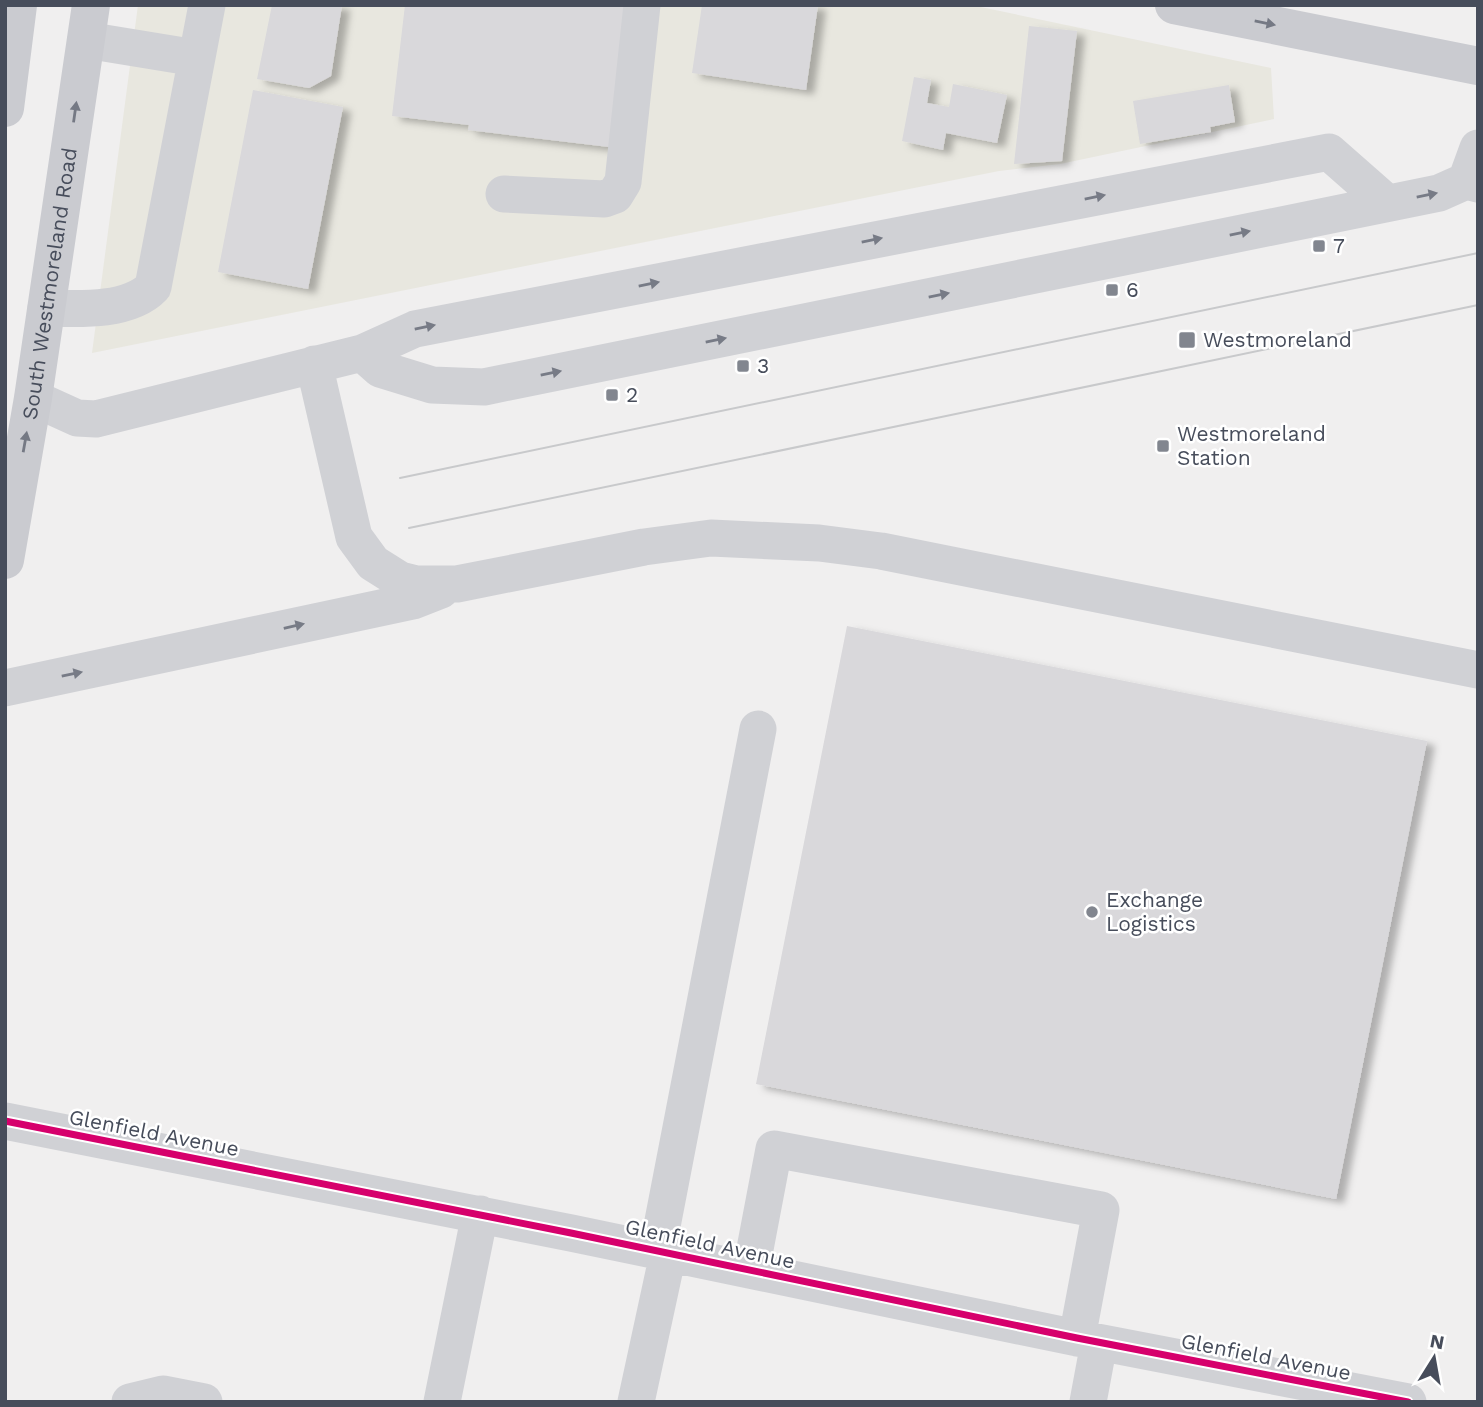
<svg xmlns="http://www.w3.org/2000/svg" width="1483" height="1407" font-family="'Work Sans',sans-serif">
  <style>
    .commercial { fill: #e8e7df }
    .building { fill: #d9d8db; filter: url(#shadow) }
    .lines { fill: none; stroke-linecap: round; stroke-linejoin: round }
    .minor { stroke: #d0d1d5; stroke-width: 37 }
    .major { stroke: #cacbd0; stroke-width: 38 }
    .tram { stroke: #c8c9cb; stroke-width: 2 }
    .cycleway-casing { stroke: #fff; stroke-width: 11 }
    .cycleway { stroke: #d6006c; stroke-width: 7 }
    .oneway { fill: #757984 }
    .oneway2 { fill: #777b86 }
    .poi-dot { fill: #82868f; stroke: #fff; stroke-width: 2.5 }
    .labels { text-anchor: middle; stroke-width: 5; stroke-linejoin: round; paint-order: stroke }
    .poi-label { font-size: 21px; fill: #474d5b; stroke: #fff; text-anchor: start }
    .street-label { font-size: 21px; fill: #474d5b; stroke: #fff }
  </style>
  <defs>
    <filter id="shadow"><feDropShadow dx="8" dy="4.5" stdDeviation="3.5" flood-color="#0004"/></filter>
  </defs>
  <rect width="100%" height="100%" fill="#f0efef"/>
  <!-- commercial -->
  <path class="commercial" d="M 138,5 L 971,5 L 1271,68 L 1274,119 L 1060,164 L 999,171 L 92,353 Z"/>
  <!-- building -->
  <path class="building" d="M 272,5 L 342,5 L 331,76 L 309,88 L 257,79 Z
    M 405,5 L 626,5 L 609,147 L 468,130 L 469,125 L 392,116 Z
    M 702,5 L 818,5 L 806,90 L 692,73 Z
    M 1029,26 L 1077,31 L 1062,161 L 1014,164 Z
    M 914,77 L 931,80 L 927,103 L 949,107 L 953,84 L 1007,95 L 997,143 L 946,133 L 943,150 L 902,141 Z
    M 1229,85 L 1235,122 L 1210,127 L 1211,132 L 1140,144 L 1133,101 Z
    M 253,90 L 343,107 L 308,289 L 218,272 Z
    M 847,626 L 1427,741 L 1336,1199 L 756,1084 Z"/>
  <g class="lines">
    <!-- minor -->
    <path class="minor" d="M 86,40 L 196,58
      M 1466,181 L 1478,148
      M 504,194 L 604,199 L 615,195 L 623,182 L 642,5
      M 46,308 C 79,309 129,312 153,287 L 207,5
      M 362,353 L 380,369 L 432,385 L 484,387 L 1439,193 L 1466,181 L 1478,184
      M 314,364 L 354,537 L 373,563 L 400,580 L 416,584 L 457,584 L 644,547 L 711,538 L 819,543 L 881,551 L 1478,670
      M 33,398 L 77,418 L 96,419 L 362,353 L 415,329 L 1329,152 L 1387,203
      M 5,688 L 413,601 L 441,590
      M 5,1121 L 571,1233 L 1077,1338 L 1408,1402
      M 657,1252 L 758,729
      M 751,1270 L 774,1149 L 1101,1210 L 1077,1338
      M 130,1402 L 163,1394 L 204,1402
      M 442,1402 L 480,1214
      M 636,1402 L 668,1254
      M 1088,1402 L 1099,1343"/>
    <!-- major -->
    <g class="major">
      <path d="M 1174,5 L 1478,66"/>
      <path d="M 5,108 L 18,5"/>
      <path id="s1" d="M 5,560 L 33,398 L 91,5"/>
    </g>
    <!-- tram -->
    <path class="tram" d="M 400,478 L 1478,253
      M 409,528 L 1478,305"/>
    <defs>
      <path id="cycleway" d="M 5,1121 L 571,1233 L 1077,1338 L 1408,1402"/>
    </defs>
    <!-- cycleway casing -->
    <use href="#cycleway" class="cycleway-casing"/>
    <!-- cycleway -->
    <use href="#cycleway" class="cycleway"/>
  </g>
  <!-- one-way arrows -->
  <defs><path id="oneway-solid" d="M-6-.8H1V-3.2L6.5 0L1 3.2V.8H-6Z" transform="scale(1.75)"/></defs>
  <g class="oneway">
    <use href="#oneway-solid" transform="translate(1265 23) rotate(11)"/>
    <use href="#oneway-solid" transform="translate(75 112) rotate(-82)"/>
    <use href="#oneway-solid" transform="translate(25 442) rotate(-80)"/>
  </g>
  <g class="oneway2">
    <use href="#oneway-solid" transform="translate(1427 195) rotate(-11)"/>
    <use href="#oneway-solid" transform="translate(1095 197) rotate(-11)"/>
    <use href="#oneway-solid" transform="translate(1240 233) rotate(-12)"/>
    <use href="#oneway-solid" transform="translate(872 240) rotate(-11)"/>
    <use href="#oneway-solid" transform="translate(649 284) rotate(-11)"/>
    <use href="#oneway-solid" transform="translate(939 295) rotate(-11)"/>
    <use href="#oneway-solid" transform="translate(425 327) rotate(-12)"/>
    <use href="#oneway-solid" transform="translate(716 340) rotate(-11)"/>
    <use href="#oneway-solid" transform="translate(551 373) rotate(-11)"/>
    <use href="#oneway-solid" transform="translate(294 626) rotate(-13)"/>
    <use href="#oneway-solid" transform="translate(72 674) rotate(-12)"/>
  </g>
  <!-- markers -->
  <g class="poi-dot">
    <rect x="1312" y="239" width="14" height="14" rx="3.5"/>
    <rect x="1105" y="283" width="14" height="14" rx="3.5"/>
    <rect x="1178" y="331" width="18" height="18" rx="3.5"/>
    <rect x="736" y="359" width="14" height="14" rx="3.5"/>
    <rect x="605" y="388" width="14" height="14" rx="3.5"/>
    <rect x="1156" y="439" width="14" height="14" rx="3.5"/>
    <circle cx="1092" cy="912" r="7"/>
  </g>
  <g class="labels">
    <!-- poi labels -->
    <g class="poi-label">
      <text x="1333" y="253">7</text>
      <text x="1126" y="297">6</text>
      <text x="1203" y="347">Westmoreland</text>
      <text x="757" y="373">3</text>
      <text x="626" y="402">2</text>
      <text x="1177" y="441">Westmoreland<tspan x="1177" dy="24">Station</tspan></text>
      <text x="1106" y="907">Exchange<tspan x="1106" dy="24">Logistics</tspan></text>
    </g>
    <!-- street labels -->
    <g class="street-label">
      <text dy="7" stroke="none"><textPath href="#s1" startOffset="280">South Westmoreland Road</textPath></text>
      <text transform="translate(154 1133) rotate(11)" y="7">Glenfield Avenue</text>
      <text transform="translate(710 1244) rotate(12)" y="7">Glenfield Avenue</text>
      <text transform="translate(1266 1357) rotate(11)" y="7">Glenfield Avenue</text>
    </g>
  </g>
  <!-- border -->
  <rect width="1483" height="1407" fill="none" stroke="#474d5b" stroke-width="14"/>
  <!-- north arrow -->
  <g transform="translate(1434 1358) rotate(11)" stroke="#ffffff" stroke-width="5" paint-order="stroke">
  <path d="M0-5L12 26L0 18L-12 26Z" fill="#474d5b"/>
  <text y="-10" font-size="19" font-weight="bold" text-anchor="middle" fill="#474d5b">N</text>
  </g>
</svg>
